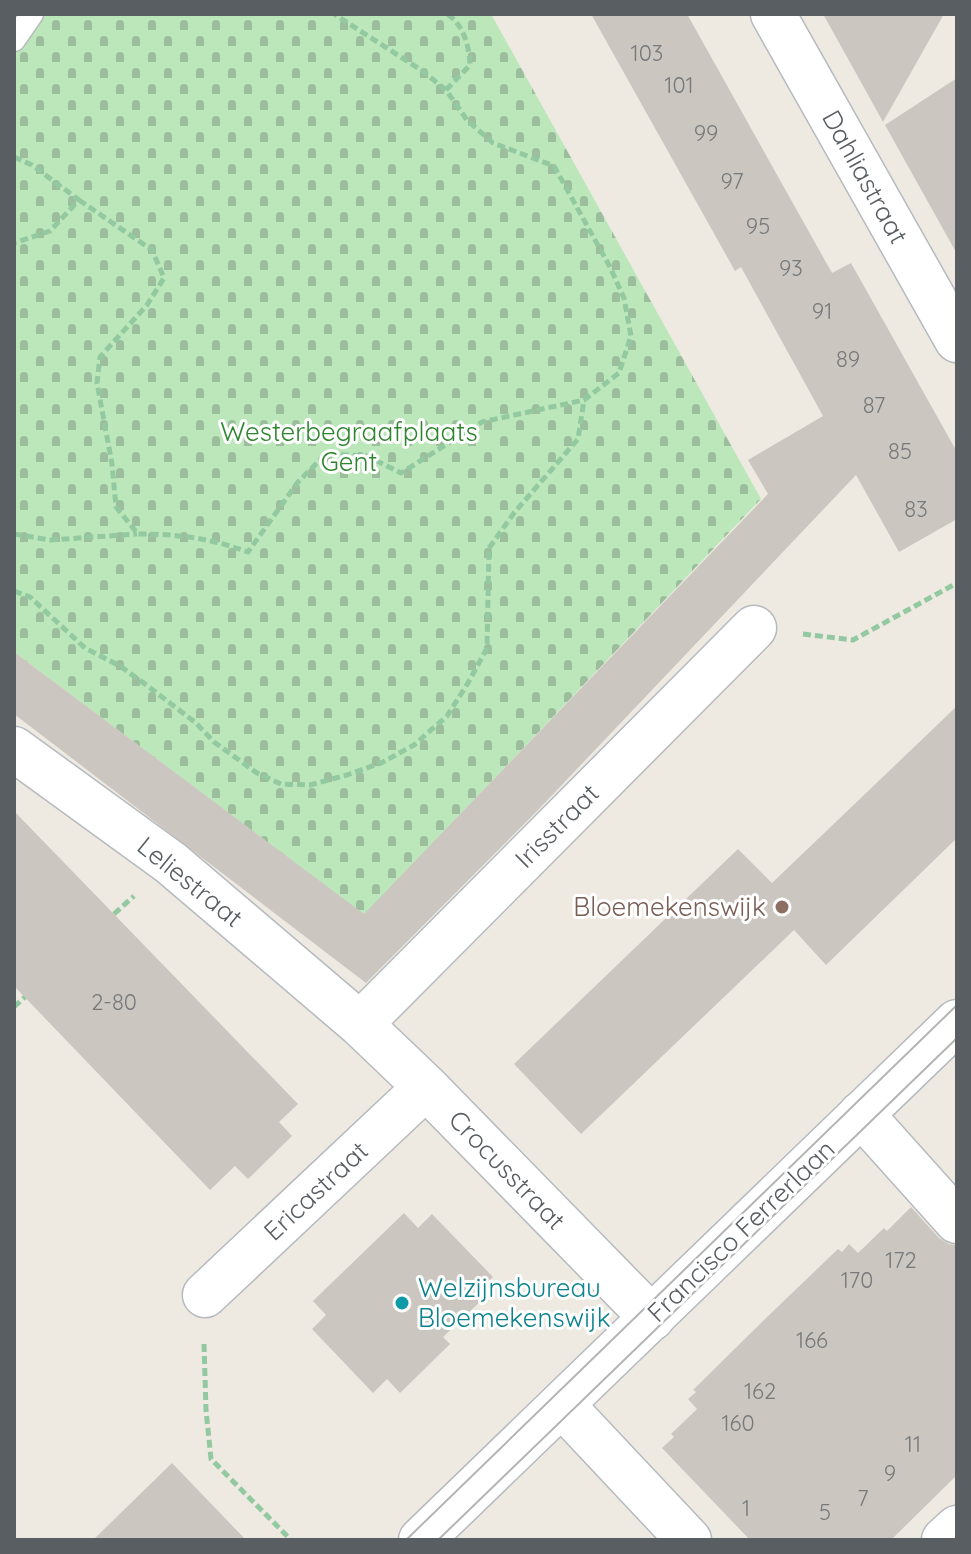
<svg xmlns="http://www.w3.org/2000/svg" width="971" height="1554" font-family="Quicksand,sans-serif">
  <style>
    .cemetery { fill: url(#cemetery-stones) }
    .building { fill: #cbc7c0 }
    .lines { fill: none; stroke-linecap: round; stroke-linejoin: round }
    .service-casing { stroke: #b6babf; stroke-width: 25 }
    .minor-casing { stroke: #b6babf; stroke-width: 47 }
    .tertiary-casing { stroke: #b6babf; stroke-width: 47 }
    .path { stroke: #93c9a0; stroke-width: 5; stroke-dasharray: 8 4; stroke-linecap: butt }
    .service { stroke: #fff; stroke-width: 22 }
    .minor { stroke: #fff; stroke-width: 44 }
    .tertiary { stroke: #fff; stroke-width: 44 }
    .tram { stroke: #b3b4b4; stroke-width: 2 }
    .education-dot { fill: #8d6e63; stroke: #fff; stroke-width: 3 }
    .culture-dot { fill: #0f9aa8; stroke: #fff; stroke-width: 3 }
    .labels { text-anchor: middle; stroke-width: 6; stroke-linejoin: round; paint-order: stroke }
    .number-label { font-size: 22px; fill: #76787a }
    .street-label { font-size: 26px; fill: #595e63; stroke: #fff }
    .park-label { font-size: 26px; fill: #2e852e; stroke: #fff }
    .education-label { font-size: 26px; fill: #785e54; stroke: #fff; text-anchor: end }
    .culture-label { font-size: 26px; fill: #0d838f; stroke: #fff; text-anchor: start }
  </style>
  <defs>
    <pattern id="cemetery-stones" width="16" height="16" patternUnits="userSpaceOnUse" patternTransform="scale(2)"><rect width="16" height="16" fill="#bce7bb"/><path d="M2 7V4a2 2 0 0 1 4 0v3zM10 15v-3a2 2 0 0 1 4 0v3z" fill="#9cbe9c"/></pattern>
  </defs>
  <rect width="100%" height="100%" fill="#eeeae1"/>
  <!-- cemetery -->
  <path class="cemetery" d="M 14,14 L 491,14 L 761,499 L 364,915 L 14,652 Z"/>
  <!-- building -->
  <path class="building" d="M 591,14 L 687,14 L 832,273 L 851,263 L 957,452 L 957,519 L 899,552 L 856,475 L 539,809 L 366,983 L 14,714 L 14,652 L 364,914 L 768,494 L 748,460 L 823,416 L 741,267 L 735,271 Z
    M 823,14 L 944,14 L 883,122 L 857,75 Z
    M 957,78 L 957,254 L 885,125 Z
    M 957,706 L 957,838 L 826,965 L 794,930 L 581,1134 L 514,1064 L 738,849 L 772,883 Z
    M 14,811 L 298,1104 L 279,1122 L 292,1136 L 248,1179 L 235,1166 L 210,1190 L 14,986 Z
    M 911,1207 L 939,1238 L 949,1244 L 957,1245 L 957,1475 L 891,1540 L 750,1540 L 662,1448 L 674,1437 L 671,1434 L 697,1409 L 688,1399 L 696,1392 L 693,1390 L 765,1319 L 838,1249 L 842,1252 L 849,1244 L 858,1253 L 884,1228 L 887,1231 Z
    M 404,1213 L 418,1228 L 432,1214 L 493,1277 L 479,1290 L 485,1297 L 443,1337 L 450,1344 L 400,1393 L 387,1379 L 373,1393 L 312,1329 L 326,1315 L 313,1301 Z
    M 172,1463 L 246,1540 L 93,1540 Z"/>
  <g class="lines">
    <defs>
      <path id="service" d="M 14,40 L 32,14"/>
      <path id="minor" d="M 773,14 L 957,340
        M 14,749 L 171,863 L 360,1024 L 426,1087 L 652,1318
        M 360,1024 L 754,628
        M 861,1114 L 957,1221
        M 205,1295 L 426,1087
        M 562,1405 L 689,1540
        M 944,1540 L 957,1528"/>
      <path id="tertiary" d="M 421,1540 L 957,1022"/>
    </defs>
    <!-- service casing -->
    <use href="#service" class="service-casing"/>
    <!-- minor casing -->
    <use href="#minor" class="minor-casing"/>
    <!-- tertiary casing -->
    <use href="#tertiary" class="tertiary-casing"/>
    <!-- path -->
    <path class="path" d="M 446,90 L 470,65 C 469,46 464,25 447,14
      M 14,157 L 32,165 L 79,200 L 50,231 L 14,243
      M 79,200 L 152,250 L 164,278 L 147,305 L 100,357 L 97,383 L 112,464 L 116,507 L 138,534 C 179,534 209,538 248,552 L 298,482 L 326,454 L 367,456 L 401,473 L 482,422 L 584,400 L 619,373 L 631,336 L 624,298 L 610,267 L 554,166 L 493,143 L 467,120 L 446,90 L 421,70 L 334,14
      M 14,534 L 50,540 L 137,534
      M 14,591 L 30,597 L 85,648 L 120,666 L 149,687 L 196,723 L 214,742 L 257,773 L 281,784 L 310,785 L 347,775 L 381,763 L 414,745 L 447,716 L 468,683 L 487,648 L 489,548 L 514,513 L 578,439 L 584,400
      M 803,634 L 853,640 L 957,583
      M 114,914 L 134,896
      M 14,1007 L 25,997
      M 204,1344 L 206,1410 L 211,1459 L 291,1540"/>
    <!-- service -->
    <use href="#service" class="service"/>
    <!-- minor -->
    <use href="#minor" class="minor"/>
    <!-- tertiary -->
    <use href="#tertiary" class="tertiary"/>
    <!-- tram -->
    <path class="tram" d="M 406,1540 L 957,1005
      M 438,1540 L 957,1038"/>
  </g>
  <!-- markers -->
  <circle class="education-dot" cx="782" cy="907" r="8"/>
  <circle class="culture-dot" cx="402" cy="1303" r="8"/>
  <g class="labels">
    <!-- number labels -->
    <g class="number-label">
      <text x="647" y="61">103</text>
      <text x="679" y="93">101</text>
      <text x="706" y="141">99</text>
      <text x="732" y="189">97</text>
      <text x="758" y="234">95</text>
      <text x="791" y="276">93</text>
      <text x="822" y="319">91</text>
      <text x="848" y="367">89</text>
      <text x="874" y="413">87</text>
      <text x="900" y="459">85</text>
      <text x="916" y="517">83</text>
      <text x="114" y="1010">2-80</text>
      <text x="901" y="1268">172</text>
      <text x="857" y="1288">170</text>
      <text x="812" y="1348">166</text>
      <text x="760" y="1399">162</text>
      <text x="738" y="1431">160</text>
      <text x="913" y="1452">11</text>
      <text x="890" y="1481">9</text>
      <text x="863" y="1506">7</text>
      <text x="746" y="1516">1</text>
      <text x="825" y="1520">5</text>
    </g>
    <!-- street labels -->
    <g class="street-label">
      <text transform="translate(865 177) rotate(61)" y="9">Dahliastraat</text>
      <text transform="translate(557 826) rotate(-45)" y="9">Irisstraat</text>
      <text transform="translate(190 882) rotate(39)" y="9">Leliestraat</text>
      <text transform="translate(507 1170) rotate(46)" y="9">Crocusstraat</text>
      <text transform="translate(316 1191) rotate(-43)" y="9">Ericastraat</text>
      <text transform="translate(741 1231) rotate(-44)" y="9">Francisco Ferrerlaan</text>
    </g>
    <!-- park labels -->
    <g class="park-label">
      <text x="349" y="441">Westerbegraafplaats<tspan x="349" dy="30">Gent</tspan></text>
    </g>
    <!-- education labels -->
    <g class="education-label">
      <text x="766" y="916">Bloemekenswijk</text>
    </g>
    <!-- culture labels -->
    <g class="culture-label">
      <text x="418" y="1297">Welzijnsbureau<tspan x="418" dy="30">Bloemekenswijk</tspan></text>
    </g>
  </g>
  <!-- border -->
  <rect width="971" height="1554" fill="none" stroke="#595e63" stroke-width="32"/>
</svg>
